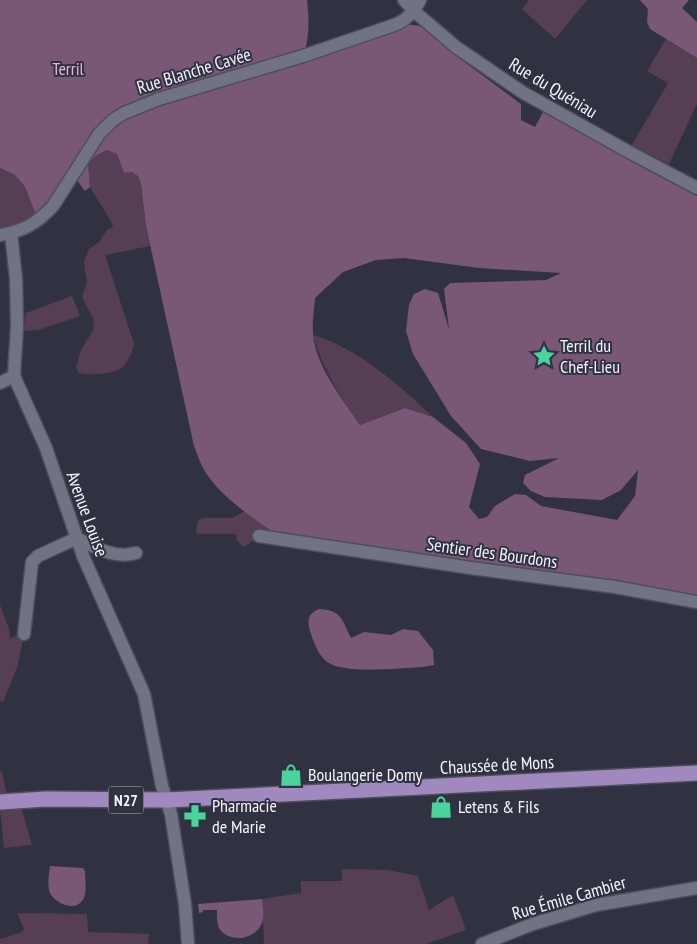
<svg xmlns="http://www.w3.org/2000/svg" width="697" height="944" font-family="'PT Sans Narrow',sans-serif">
  <style>
    .green { fill: #563e54 }
    .forest { fill: #795776; fill-rule: evenodd }
    .lines { fill: none; stroke-linecap: round; stroke-linejoin: round }
    .minor-casing { stroke: #4d4e5b; stroke-width: 15 }
    .major-casing { stroke: #4d4e5b; stroke-width: 18 }
    .minor { stroke: #717284; stroke-width: 12 }
    .major { stroke: #a089bf; stroke-width: 15 }
    .labels { text-anchor: middle; stroke-width: 4; stroke-linejoin: round; paint-order: stroke }
    .shield { fill: #313241; stroke: #b9bac5; stroke-width: 1 }
    .shield-label { font-size: 16px; font-weight: bold; fill: #f3f4fe }
    .park-label { font-size: 18px; fill: #eab1e4; stroke: #313241 }
    .street-label { font-size: 18px; fill: #f3f4fe; stroke: #313241 }
    .poi-label { font-size: 18px; fill: #f3f4fe; stroke: #313241; text-anchor: start }
  </style>
  <rect width="100%" height="100%" fill="#313241"/>
  <!-- green -->
  <path class="green" d="M 529,0 L 587,0 L 555,39 L 522,9 Z
    M 666,39 L 697,58 L 697,104 L 669,164 L 632,145 L 668,83 L 647,71 Z
    M 107,150 L 117,154 L 124,173 L 132,172 L 138,175 L 141,184 L 146,226 L 150,246 L 105,255 L 134,344 C 128,365 122,372 100,374 C 92,374 87,375 79,373 L 76,368 L 81,350 L 93,330 L 94,320 L 84,301 L 82,296 L 87,284 L 84,261 L 89,249 L 99,242 L 108,229 L 113,228 L 112,223 L 90,187 L 88,163 L 97,155 Z
    M 0,168 L 15,175 L 25,187 L 38,220 L 0,235 Z
    M 72,296 L 80,316 L 38,330 L 24,331 L 26,313 Z
    M 313,335 C 357,347 401,387 433,417 L 405,408 L 360,425 C 339,394 324,372 313,335 Z
    M 245,511 L 283,539 L 259,536 L 250,543 L 243,547 L 237,540 L 236,534 L 198,534 L 196,532 L 198,520 L 203,518 L 232,518 Z
    M 0,605 L 9,629 L 10,638 L 24,634 L 18,665 L 3,702 L 0,701 Z
    M 0,772 L 2,772 L 8,801 L 19,800 L 32,845 L 4,848 L 0,810 Z
    M 342,869 L 388,870 L 418,876 L 429,910 L 453,895 L 466,930 L 426,944 L 264,944 L 262,899 L 301,893 L 301,881 L 342,881 Z
    M 17,913 L 87,914 L 88,932 L 149,934 L 148,944 L 0,944 L 0,939 L 22,932 L 24,929 Z"/>
  <!-- forest -->
  <path class="forest" d="M 0,0 L 307,0 C 309,19 310,37 303,56 L 406,24 L 420,26 L 432,34 L 455,55 L 521,104 L 521,120 L 535,127 L 543,112 L 697,196 L 697,602 L 283,539 C 255,519 220,498 203,468 C 199,461 197,453 194,446 L 146,226 L 141,184 L 138,176 L 132,172 L 124,173 L 117,154 L 107,150 L 97,155 L 88,163 L 90,187 L 85,191 L 73,175 L 38,220 L 25,187 L 15,175 L 0,168 ZM 404,258 L 479,268 L 561,273 L 546,280 L 450,283 L 444,289 L 449,329 L 438,293 L 425,289 L 414,294 L 409,305 L 406,331 L 413,354 L 451,416 L 481,449 L 530,461 L 559,458 L 525,475 L 523,483 L 531,491 L 545,497 L 602,500 L 621,490 L 638,470 L 635,496 L 617,520 L 541,506 L 526,495 L 515,494 L 495,506 L 487,517 L 479,519 L 469,507 L 480,464 L 466,443 L 433,417 L 405,408 L 360,425 C 342,398 316,367 313,334 C 312,322 314,310 315,298 L 343,272 L 376,260 Z
    M 640,0 L 689,0 L 682,8 L 697,22 L 697,58 L 650,29 L 647,22 L 648,9 Z
    M 319,609 C 342,610 342,620 351,638 L 364,632 L 391,635 L 403,629 L 418,631 L 433,650 L 434,665 L 422,667 C 400,668 342,675 326,661 C 318,655 313,640 310,631 C 307,621 308,613 319,609 Z
    M 50,866 L 83,868 L 85,871 C 85,880 88,894 82,901 C 74,912 55,903 50,893 C 47,885 49,874 50,866 Z
    M 262,899 C 263,906 264,913 263,919 C 260,937 235,944 222,932 C 216,926 217,917 217,910 L 203,910 L 203,912 L 199,913 L 198,904 Z"/>
  <g class="lines">
    <defs>
      <path id="minor" d="M 404,0 L 415,12 L 456,47 L 522,92 L 629,152 L 697,188
        M 11,233 L 16,279 L 17,326 L 14,376 L 46,448 L 83,556 L 144,694 L 162,786 L 171,814 L 185,904 L 188,944
        M 0,235 C 24,231 37,223 53,206 L 99,134 L 113,120 L 124,113 L 159,99 L 303,56 L 394,25 C 407,20 414,12 420,0
        M 0,383 L 14,376
        M 259,536 L 471,568 L 615,587 L 697,602
        M 77,538 C 95,548 115,559 136,553
        M 24,634 L 32,562 L 38,556 L 77,538
        M 482,944 L 533,924 L 596,905 L 697,888"/>
      <path id="major" d="M 0,802 L 46,799 L 167,800 L 697,773"/>
    </defs>
    <!-- minor casing -->
    <use href="#minor" class="minor-casing"/>
    <!-- major casing -->
    <use href="#major" class="major-casing"/>
    <!-- minor -->
    <use href="#minor" class="minor"/>
    <!-- major -->
    <use href="#major" class="major"/>
  </g>
  <!-- icons -->
  <defs>
    <symbol id="sight-bare" viewBox="-9 -9 18 18"><path d="M0-6L1.8-2.2L6-1.7L2.9 1.2L3.7 5.4L0 3.3L-3.7 5.4L-2.9 1.2L-6-1.7L-1.8-2.2Z" fill="#49d49d" stroke="#313241" stroke-width="2.5" paint-order="stroke"/></symbol>
    <symbol id="shop-bare" viewBox="-9 -9 18 18"><path d="M-5-2.5h2.3a2.7 3.5 0 0 1 5.4 0H5L5.5 6h-11ZM-1.5-2.5h3a1.5 2.3 0 0 0-3 0Z" fill="#49d49d" stroke="#313241" stroke-width="2.5" paint-order="stroke"/></symbol>
    <symbol id="pharmacy-bare" viewBox="-9 -9 18 18"><path d="M-2-6h4v4h4v4h-4v4h-4v-4h-4v-4h4Z" fill="#49d49d" stroke="#313241" stroke-width="2.5" paint-order="stroke"/></symbol>
  </defs>
  <g fill-rule="evenodd">
    <use href="#sight-bare" x="528" y="340" width="32" height="32"/>
    <use href="#shop-bare" x="275" y="759" width="32" height="32"/>
    <use href="#shop-bare" x="425" y="791" width="32" height="32"/>
    <use href="#pharmacy-bare" x="179" y="800" width="32" height="32"/>
  </g>
  <g class="labels">
    <!-- shield labels -->
    <rect class="shield" x="108.5" y="786.5" width="35" height="27" rx="4"/>
    <g class="shield-label">
      <text x="126" y="806">N27</text>
    </g>
    <!-- park labels -->
    <g class="park-label">
      <text x="68" y="75">Terril</text>
    </g>
    <!-- street labels -->
    <g class="street-label">
      <text transform="translate(194 71) rotate(-17)" y="6">Rue Blanche Cavée</text>
      <text transform="translate(553 88) rotate(31)" y="6">Rue du Quéniau</text>
      <text transform="translate(87 514) rotate(70)" y="6">Avenue Louise</text>
      <text transform="translate(492 553) rotate(8)" y="6">Sentier des Bourdons</text>
      <text transform="translate(497 765) rotate(-3)" y="6">Chaussée de Mons</text>
      <text transform="translate(569 898) rotate(-16)" y="6">Rue Émile Cambier</text>
    </g>
    <!-- poi labels -->
    <g class="poi-label">
      <text x="560" y="352">Terril du<tspan x="560" dy="21">Chef-Lieu</tspan></text>
      <text x="308" y="781">Boulangerie Domy</text>
      <text x="212" y="812">Pharmacie<tspan x="212" dy="21">de Marie</tspan></text>
      <text x="458" y="813">Letens &amp; Fils</text>
    </g>
  </g>
</svg>
